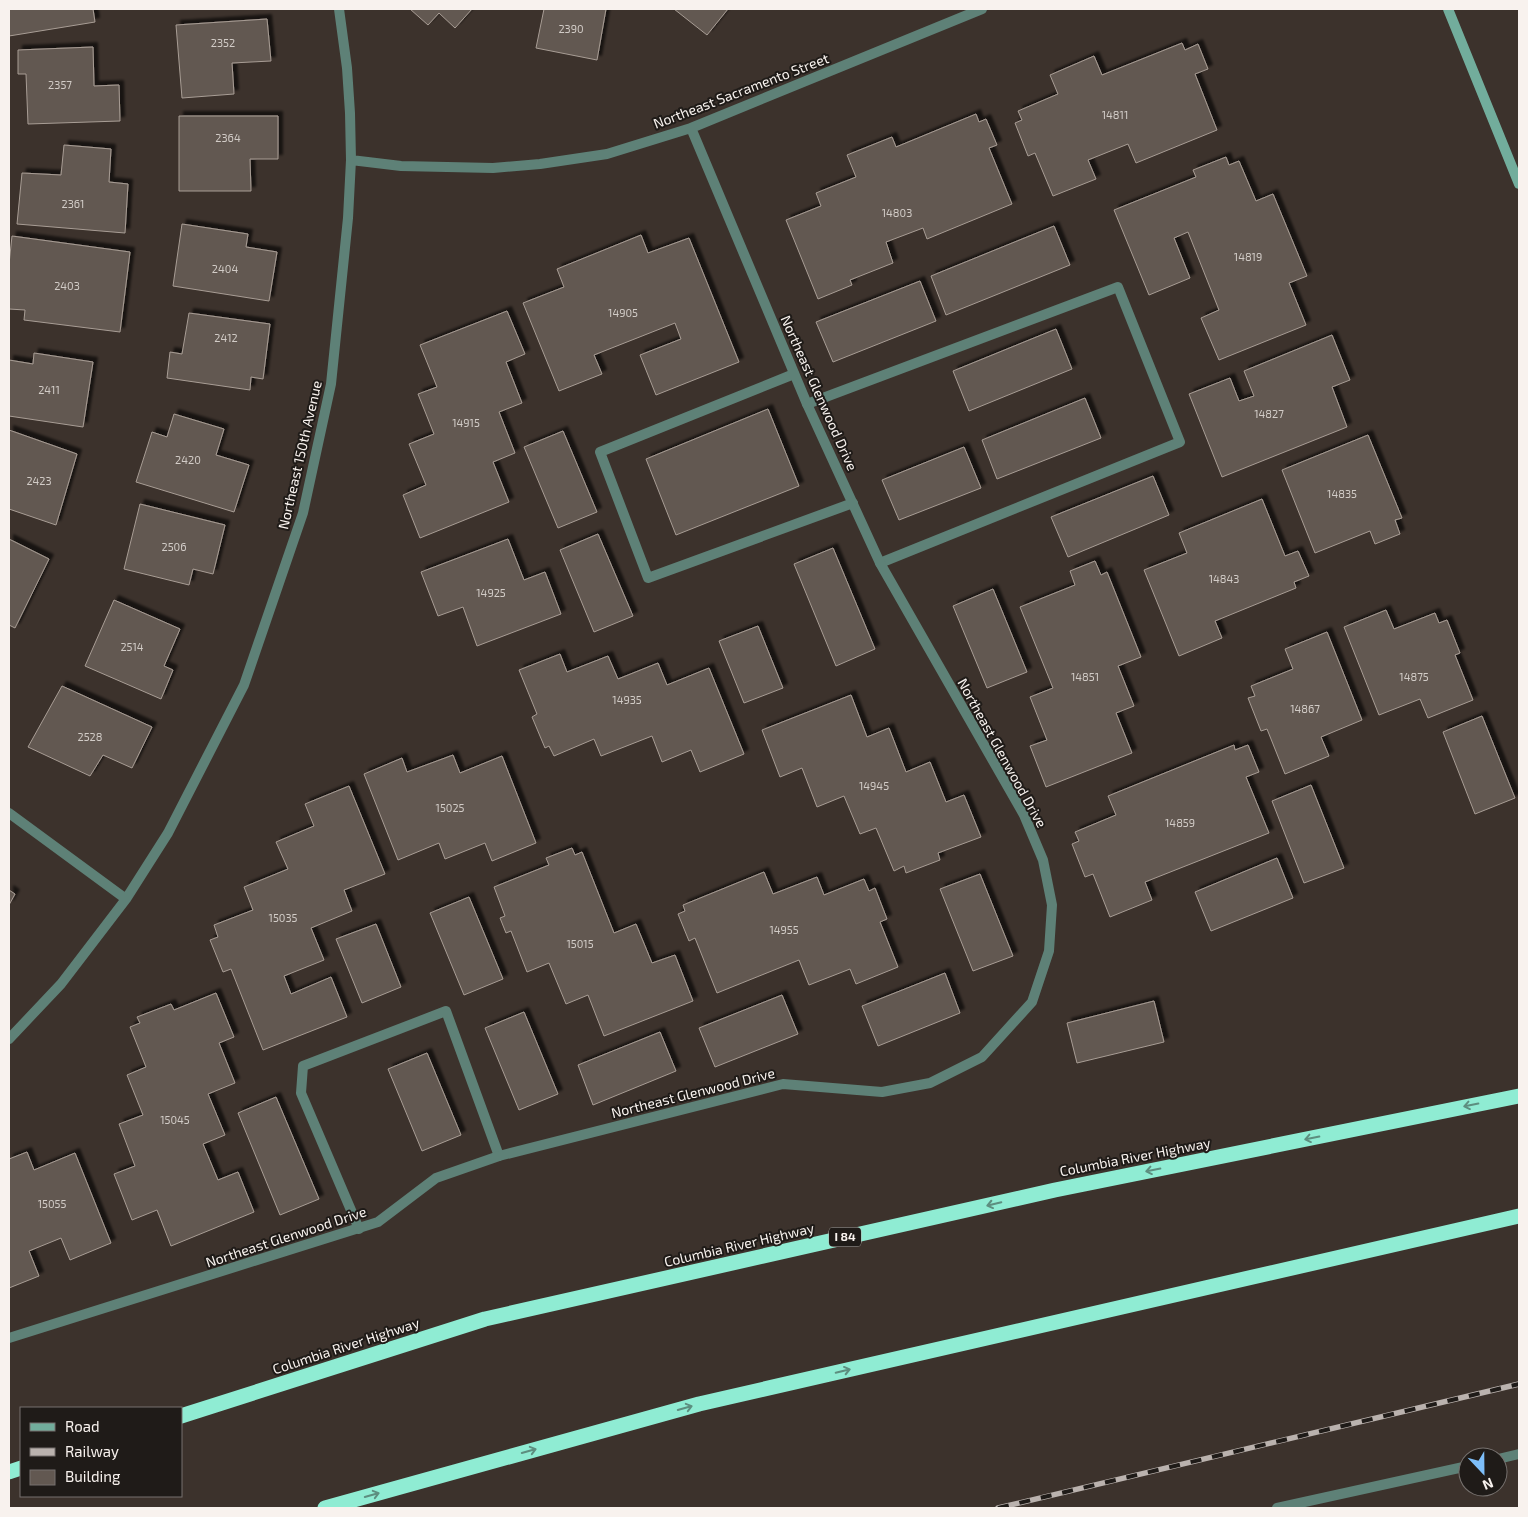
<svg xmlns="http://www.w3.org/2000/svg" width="1528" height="1517" font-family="'Exo 2',sans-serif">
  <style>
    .building { fill: #625851; stroke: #a89d95; filter: url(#shadow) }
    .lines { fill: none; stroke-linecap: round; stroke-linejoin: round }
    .service { stroke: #5e8177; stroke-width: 10 }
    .minor { stroke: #5e8177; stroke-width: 10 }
    .secondary { stroke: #72ad9c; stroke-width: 10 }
    .motorway { stroke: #8fecd3; stroke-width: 15 }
    .rail-casing { stroke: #bab2ae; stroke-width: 5.5 }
    .rail { stroke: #1f1b18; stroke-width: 4; stroke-dasharray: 11; stroke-linecap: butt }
    .oneway { stroke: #5d8e7f }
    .labels { text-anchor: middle; stroke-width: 4; stroke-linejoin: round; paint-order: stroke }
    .number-label { font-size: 11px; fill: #d2ccc7 }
    .shield { fill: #1f1b18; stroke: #b7b2ae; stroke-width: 1 }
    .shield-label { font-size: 12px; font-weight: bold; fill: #f8f2ee }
    .street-label { font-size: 14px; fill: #f8f2ee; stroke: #1f1b18 }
  </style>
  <defs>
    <filter id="shadow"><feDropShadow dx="4.5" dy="-4.5" stdDeviation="1" flood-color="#0009"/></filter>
  </defs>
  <rect width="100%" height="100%" fill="#3c322c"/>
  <!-- building -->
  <path class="building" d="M 9,9 L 93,9 L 95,22 L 9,36 Z
    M 410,9 L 472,9 L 455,28 L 439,13 L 428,25 Z
    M 544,9 L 606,9 L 597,60 L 536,48 Z
    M 674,9 L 728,9 L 707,35 Z
    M 267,19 L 271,61 L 232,63 L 234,94 L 182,98 L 176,25 Z
    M 1182,43 L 1185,50 L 1198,44 L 1208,69 L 1195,74 L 1217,130 L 1136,163 L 1128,144 L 1088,160 L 1096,179 L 1053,196 L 1035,153 L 1028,156 L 1015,123 L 1022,120 L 1018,111 L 1058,94 L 1050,75 L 1094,56 L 1102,75 Z
    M 93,47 L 94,86 L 119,85 L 120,121 L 28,124 L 26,74 L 18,74 L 18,50 Z
    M 976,114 L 979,122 L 986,119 L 997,145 L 989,148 L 1012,204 L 927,239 L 923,228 L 886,242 L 893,263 L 850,280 L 852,285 L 818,299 L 786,220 L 821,206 L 816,193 L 856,177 L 847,155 L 892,137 L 896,147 Z
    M 179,116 L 278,116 L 278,159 L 250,159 L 251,191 L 179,191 Z
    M 64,145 L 111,149 L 109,182 L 128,184 L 125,233 L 17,224 L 22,173 L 61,175 Z
    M 1226,157 L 1229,165 L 1239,161 L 1256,201 L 1273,194 L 1307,276 L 1289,283 L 1306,325 L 1219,360 L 1201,318 L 1219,310 L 1188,232 L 1174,238 L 1190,278 L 1149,295 L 1114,210 L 1196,177 L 1193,170 Z
    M 182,224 L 248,234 L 246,247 L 277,252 L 269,301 L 173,286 Z
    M 1054,226 L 1070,265 L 946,315 L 931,276 Z
    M 641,235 L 648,253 L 689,238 L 739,362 L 656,395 L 640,355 L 681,339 L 675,323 L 594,355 L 602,374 L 559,391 L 523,303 L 564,287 L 557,269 Z
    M 12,236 L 130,252 L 120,332 L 24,320 L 25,310 L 9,309 L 9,264 Z
    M 920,281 L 936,321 L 833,362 L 816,322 Z
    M 507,311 L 525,354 L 506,362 L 522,403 L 499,412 L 515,453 L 493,462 L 509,502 L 420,538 L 403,495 L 426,485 L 409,444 L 434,434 L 418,394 L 437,387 L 420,345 Z
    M 189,313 L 270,324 L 263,379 L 251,377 L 250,390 L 167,378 L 170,352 L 182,354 Z
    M 1056,329 L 1072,369 L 969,411 L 953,371 Z
    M 1332,335 L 1350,380 L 1332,387 L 1347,427 L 1222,477 L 1189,394 L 1230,378 L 1239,401 L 1254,396 L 1244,371 Z
    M 34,353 L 93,362 L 83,427 L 9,416 L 9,360 L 33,364 Z
    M 1085,398 L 1101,438 L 997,479 L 982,440 Z
    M 768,409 L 799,486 L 676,535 L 646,459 Z
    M 174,414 L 224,429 L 216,455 L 249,465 L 234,512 L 136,482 L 152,432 L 167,437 Z
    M 9,430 L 77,454 L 56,525 L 9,509 Z
    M 563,431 L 597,512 L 558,528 L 524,447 Z
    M 1368,435 L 1402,518 L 1395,520 L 1400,534 L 1375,544 L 1370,531 L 1315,553 L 1282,470 Z
    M 964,447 L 981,488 L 899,520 L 882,480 Z
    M 1153,476 L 1169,515 L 1068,557 L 1051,517 Z
    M 1262,499 L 1285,556 L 1298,551 L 1309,576 L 1294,582 L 1296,588 L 1215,621 L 1222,638 L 1179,656 L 1144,570 L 1187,553 L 1179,533 Z
    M 140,504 L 225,525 L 213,574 L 193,569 L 189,585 L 124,569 Z
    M 598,534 L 633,616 L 594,632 L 560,550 Z
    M 9,539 L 49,559 L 15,628 L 9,625 Z
    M 508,539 L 524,580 L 545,572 L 561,614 L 477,646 L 463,607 L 438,616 L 421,572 Z
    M 833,548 L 875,649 L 836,666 L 794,564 Z
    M 1095,561 L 1101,575 L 1107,572 L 1141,657 L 1118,666 L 1134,706 L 1116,713 L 1132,753 L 1046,787 L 1030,746 L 1047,740 L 1030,697 L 1053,688 L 1020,607 L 1075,585 L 1070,571 Z
    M 993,589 L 1027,672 L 987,688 L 953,606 Z
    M 114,600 L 180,629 L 164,666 L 173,670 L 161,699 L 85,666 Z
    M 1386,610 L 1394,629 L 1435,613 L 1439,623 L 1447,620 L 1460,653 L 1455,655 L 1473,700 L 1428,718 L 1420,699 L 1379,715 L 1344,627 Z
    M 758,626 L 783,688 L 744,703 L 719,641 Z
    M 1327,632 L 1362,720 L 1321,737 L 1329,756 L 1285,774 L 1267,729 L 1261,731 L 1248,698 L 1255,696 L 1251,686 L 1293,669 L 1285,649 Z
    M 560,654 L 567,672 L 608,656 L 618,679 L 658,663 L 667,685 L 709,668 L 744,754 L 700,772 L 691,750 L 662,762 L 652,736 L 601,756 L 594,739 L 554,756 L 549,746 L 545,748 L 532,717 L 537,714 L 519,670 Z
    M 62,686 L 152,727 L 132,768 L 103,755 L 90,776 L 28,747 Z
    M 851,695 L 867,737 L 889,728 L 906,772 L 930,762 L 946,802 L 964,795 L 981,837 L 938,853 L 940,860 L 906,873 L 904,866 L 894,871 L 876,828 L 860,834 L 844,796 L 817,807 L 802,768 L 780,777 L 762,730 Z
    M 1482,716 L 1515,798 L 1475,814 L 1443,732 Z
    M 1234,745 L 1235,750 L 1248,745 L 1259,772 L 1246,777 L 1269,833 L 1145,882 L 1152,900 L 1110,917 L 1093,874 L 1085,877 L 1072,844 L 1079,841 L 1075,832 L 1116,815 L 1108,796 Z
    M 453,755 L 460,773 L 502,756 L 536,843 L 492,861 L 485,843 L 445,859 L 439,843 L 398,860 L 364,774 L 402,758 L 407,772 Z
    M 1311,785 L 1344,868 L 1304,883 L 1272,801 Z
    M 349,786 L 385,874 L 344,890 L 352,911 L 311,928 L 324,960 L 284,976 L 291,994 L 331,977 L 347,1017 L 263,1050 L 231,969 L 223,972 L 210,940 L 218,937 L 214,925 L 253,910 L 244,887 L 288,869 L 276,842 L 314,826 L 305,804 Z
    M 572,848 L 575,855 L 582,852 L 614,933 L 636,924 L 652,963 L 675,955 L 693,1001 L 604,1036 L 588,995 L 566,1004 L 549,963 L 527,972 L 511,931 L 506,933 L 500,918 L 505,916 L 494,887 L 549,865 L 546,858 Z
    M 1277,858 L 1293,898 L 1211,931 L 1195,892 Z
    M 764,872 L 773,894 L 817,877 L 824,895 L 864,879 L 869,891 L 875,888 L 887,919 L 880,922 L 898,967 L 856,984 L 850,969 L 809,985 L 799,960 L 717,993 L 695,938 L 689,941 L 678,914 L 685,911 L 683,905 Z
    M 980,874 L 1013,956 L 973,971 L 940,889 Z
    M 9,890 L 15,894 L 9,905 Z
    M 469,897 L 503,979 L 464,995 L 430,913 Z
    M 376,924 L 401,987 L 362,1003 L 336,939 Z
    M 945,973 L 960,1013 L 878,1046 L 862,1006 Z
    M 216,993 L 234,1037 L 219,1043 L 235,1083 L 208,1094 L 225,1135 L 203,1144 L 218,1180 L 238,1172 L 254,1212 L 171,1246 L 157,1210 L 132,1220 L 114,1174 L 135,1166 L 119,1124 L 143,1115 L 127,1075 L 146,1067 L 130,1027 L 140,1023 L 137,1017 L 171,1004 L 174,1010 Z
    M 782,995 L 798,1034 L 715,1067 L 699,1028 Z
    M 1154,1001 L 1164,1042 L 1077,1063 L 1067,1023 Z
    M 524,1012 L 558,1094 L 519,1110 L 485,1028 Z
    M 660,1032 L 676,1071 L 593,1105 L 578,1065 Z
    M 427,1053 L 461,1135 L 422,1151 L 388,1069 Z
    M 276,1097 L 319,1199 L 280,1215 L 238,1113 Z
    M 27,1152 L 34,1170 L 75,1153 L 111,1243 L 70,1260 L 61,1238 L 29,1251 L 39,1276 L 9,1288 L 9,1159 Z"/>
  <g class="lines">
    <!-- service -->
    <path class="service" d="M 794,374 L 600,452 L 648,578 L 853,503
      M 807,404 L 1118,287 L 1180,442 L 880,563
      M 359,1229 L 301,1093 L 303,1066 L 446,1011 L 499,1156
      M 1498,1459 L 1519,1454
      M 1277,1508 L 1468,1466"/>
    <!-- minor -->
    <path class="minor" d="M 351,160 L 401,166 L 493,168 L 540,164 L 607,154 L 691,128 L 982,9
      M 9,813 L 126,899
      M 9,1039 L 61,984 L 126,899 L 168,833 L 244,685 L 303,513 L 331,384 L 348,218 L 351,160 L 350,113 L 347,68 L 339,9
      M 9,1338 L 378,1222 L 436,1178 L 499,1156 L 783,1084 L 882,1092 L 930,1083 L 982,1057 L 1032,1002 L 1049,951 L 1052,905 L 1043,860 L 1024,815 L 880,563 L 807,404 L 691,128"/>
    <!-- secondary -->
    <path class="secondary" d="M 1448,9 L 1519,184"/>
    <!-- motorway -->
    <path class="motorway" d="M 181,1416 L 485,1319 L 1055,1190 L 1519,1096
      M 9,1472 L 21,1468
      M 325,1508 L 699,1404 L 1519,1216"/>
    <defs>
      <path id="rail" d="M 998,1508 L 1519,1384"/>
    </defs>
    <!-- rail casing -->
    <use href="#rail" class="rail-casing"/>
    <!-- rail -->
    <use href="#rail" class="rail"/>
  </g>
  <!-- one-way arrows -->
  <defs><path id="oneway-shaft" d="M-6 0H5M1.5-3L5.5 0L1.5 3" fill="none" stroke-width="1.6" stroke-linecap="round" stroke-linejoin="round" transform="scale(1.25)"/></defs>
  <g class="oneway">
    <use href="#oneway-shaft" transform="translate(1471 1105) rotate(169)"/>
    <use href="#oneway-shaft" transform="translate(1312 1138) rotate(169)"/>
    <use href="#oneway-shaft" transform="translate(1153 1170) rotate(169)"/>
    <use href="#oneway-shaft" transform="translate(994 1204) rotate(167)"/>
    <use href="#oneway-shaft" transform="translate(843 1371) rotate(-13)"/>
    <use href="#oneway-shaft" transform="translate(685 1408) rotate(-16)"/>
    <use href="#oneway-shaft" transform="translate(529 1451) rotate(-16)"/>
    <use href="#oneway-shaft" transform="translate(372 1495) rotate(-16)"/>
  </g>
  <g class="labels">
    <!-- number labels -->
    <g class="number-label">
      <text x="571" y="33">2390</text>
      <text x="223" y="47">2352</text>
      <text x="60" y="89">2357</text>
      <text x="1115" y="119">14811</text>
      <text x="228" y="142">2364</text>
      <text x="73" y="208">2361</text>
      <text x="897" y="217">14803</text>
      <text x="1248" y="261">14819</text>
      <text x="225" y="273">2404</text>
      <text x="67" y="290">2403</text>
      <text x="623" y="317">14905</text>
      <text x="226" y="342">2412</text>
      <text x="49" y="394">2411</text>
      <text x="1269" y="418">14827</text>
      <text x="466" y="427">14915</text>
      <text x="188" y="464">2420</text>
      <text x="39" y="485">2423</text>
      <text x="1342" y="498">14835</text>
      <text x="174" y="551">2506</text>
      <text x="1224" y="583">14843</text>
      <text x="491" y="597">14925</text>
      <text x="132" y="651">2514</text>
      <text x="1085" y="681">14851</text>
      <text x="1414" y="681">14875</text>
      <text x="627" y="704">14935</text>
      <text x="1305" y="713">14867</text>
      <text x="90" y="741">2528</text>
      <text x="874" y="790">14945</text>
      <text x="450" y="812">15025</text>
      <text x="1180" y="827">14859</text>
      <text x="283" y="922">15035</text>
      <text x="784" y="934">14955</text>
      <text x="580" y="948">15015</text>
      <text x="175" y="1124">15045</text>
      <text x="52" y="1208">15055</text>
    </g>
    <!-- shield labels -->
    <rect class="shield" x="829" y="1227.5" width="32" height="19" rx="4"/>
    <g class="shield-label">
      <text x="845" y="1241">I 84</text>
    </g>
    <!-- street labels -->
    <g class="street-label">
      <text transform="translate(741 91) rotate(-21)" y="5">Northeast Sacramento Street</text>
      <text transform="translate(819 393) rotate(66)" y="5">Northeast Glenwood Drive</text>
      <text transform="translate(300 455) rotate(-77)" y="5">Northeast 150th Avenue</text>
      <text transform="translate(1002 753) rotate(61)" y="5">Northeast Glenwood Drive</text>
      <text transform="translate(693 1093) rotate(-14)" y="5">Northeast Glenwood Drive</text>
      <text transform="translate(1135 1157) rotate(-11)" y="5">Columbia River Highway</text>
      <text transform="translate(286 1237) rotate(-18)" y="5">Northeast Glenwood Drive</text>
      <text transform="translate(739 1245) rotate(-13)" y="5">Columbia River Highway</text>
      <text transform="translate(346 1346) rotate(-18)" y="5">Columbia River Highway</text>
    </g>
  </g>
  <!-- border -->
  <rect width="1528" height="1517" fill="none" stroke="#f8f2ee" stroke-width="20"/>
  <!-- legend -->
  <rect x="20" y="1407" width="162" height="90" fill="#1f1b18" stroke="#76716e"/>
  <rect x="30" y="1423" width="25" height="8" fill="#72ad9c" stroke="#76716e"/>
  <text x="65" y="1432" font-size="15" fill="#f8f2ee">Road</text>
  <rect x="30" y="1448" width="25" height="8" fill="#bab2ae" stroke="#76716e"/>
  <text x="65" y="1457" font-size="15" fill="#f8f2ee">Railway</text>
  <rect x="30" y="1470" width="25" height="15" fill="#625851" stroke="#76716e"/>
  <text x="65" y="1482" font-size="15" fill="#f8f2ee">Building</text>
  <!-- north arrow -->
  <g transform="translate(1483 1472) rotate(158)"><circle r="24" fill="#1f1b18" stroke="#76716e"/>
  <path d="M0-4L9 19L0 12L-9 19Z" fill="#7dbef9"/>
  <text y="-8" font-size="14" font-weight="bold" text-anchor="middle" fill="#f8f2ee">N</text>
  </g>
</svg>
